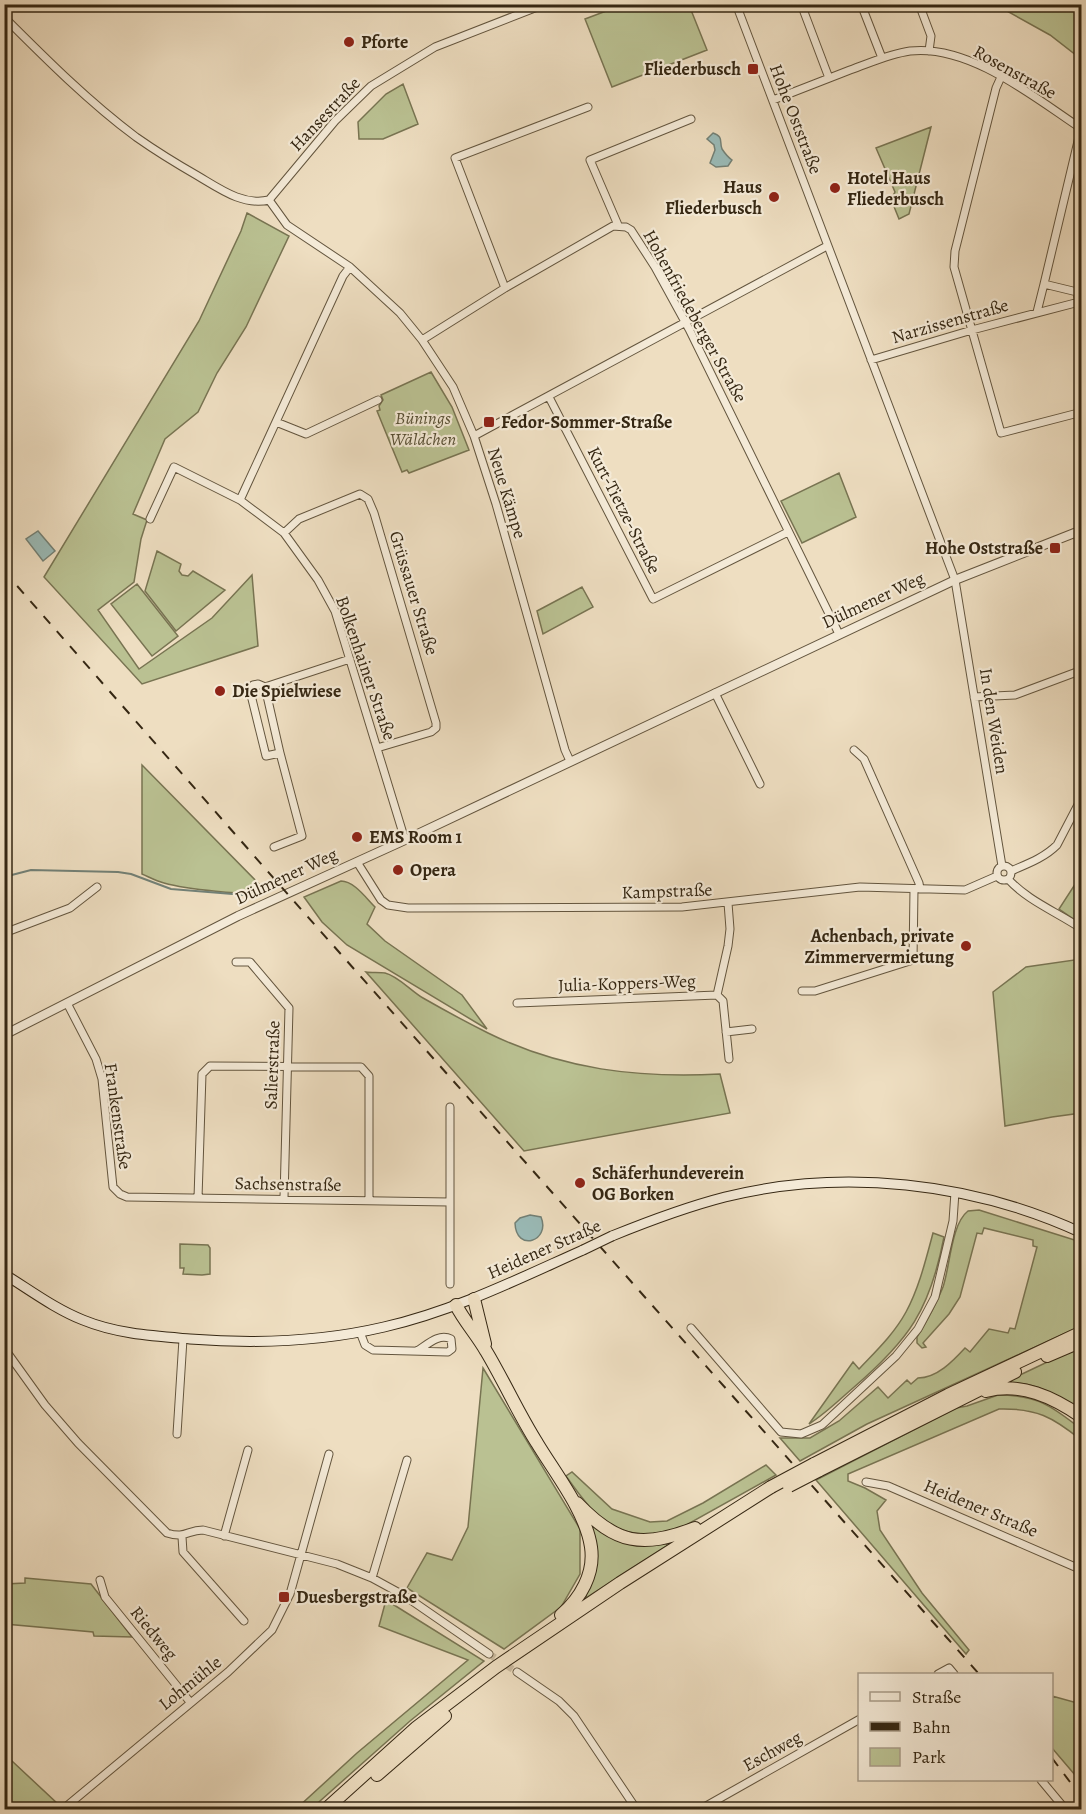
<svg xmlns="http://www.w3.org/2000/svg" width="1086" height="1814" font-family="Alegreya,serif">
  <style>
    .green { fill: #bac192; stroke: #787452; stroke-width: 1.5 }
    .water { fill: #9abbb8; stroke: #728076; stroke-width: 1.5 }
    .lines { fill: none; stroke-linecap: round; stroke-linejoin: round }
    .stream { stroke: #728076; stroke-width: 2 }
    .minor-tunnel { stroke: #c9b99e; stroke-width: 7; stroke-dasharray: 7 3.5; stroke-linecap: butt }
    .minor-casing { stroke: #63553e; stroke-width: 9 }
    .tertiary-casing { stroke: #63553e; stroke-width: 10 }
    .secondary-casing { stroke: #352713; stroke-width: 11 }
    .trunk-casing { stroke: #352713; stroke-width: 14 }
    .minor { stroke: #f4ead7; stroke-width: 7 }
    .tertiary { stroke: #f4ead7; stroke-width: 8 }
    .secondary { stroke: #f4ead7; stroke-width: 9 }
    .trunk { stroke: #eedec1; stroke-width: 12 }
    .rail { stroke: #352713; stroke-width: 2; stroke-dasharray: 10 10; stroke-linecap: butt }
    .secondary-bridge-casing { stroke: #352713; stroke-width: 11; stroke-linecap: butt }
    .trunk-bridge-casing { stroke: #352713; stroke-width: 14; stroke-linecap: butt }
    .secondary-bridge { stroke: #f4ead7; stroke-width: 9 }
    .trunk-bridge { stroke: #eedec1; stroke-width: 12 }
    .poi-dot { fill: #8f2418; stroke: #f4ead7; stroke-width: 2 }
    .labels { text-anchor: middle; stroke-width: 4.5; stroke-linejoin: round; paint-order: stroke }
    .poi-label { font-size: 18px; font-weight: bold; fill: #352713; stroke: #f4ead7; text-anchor: start }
    .street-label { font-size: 18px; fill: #352713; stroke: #f4ead7 }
    .park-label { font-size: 18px; font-style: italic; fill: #564e33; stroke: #f4ead7 }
  </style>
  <rect width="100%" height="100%" fill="#eedec1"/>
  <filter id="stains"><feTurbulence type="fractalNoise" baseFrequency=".00333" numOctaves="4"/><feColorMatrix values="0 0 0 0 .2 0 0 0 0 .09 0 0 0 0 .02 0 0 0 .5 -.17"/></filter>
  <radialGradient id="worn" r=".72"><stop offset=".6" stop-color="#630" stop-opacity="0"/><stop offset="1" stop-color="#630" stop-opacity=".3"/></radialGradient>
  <!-- green -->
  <path class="green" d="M 622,5 L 689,5 L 707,50 L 612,87 L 585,19 Z
    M 996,5 L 1081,5 L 1081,59 L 1050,35 Z
    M 403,84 L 418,124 L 383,139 L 359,139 L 358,122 L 386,94 Z
    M 931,127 L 909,214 L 899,219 L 891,199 L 895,192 L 876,148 Z
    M 247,213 L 289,236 L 246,327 L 217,373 L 198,412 L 165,439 L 133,514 L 147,520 L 141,539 L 134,582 L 98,610 L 139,669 L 212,618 L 252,575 L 258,646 L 142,684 L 44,577 L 199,321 L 241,231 Z
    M 431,372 L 452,407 L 469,450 L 409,473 L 407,470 L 402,472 L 377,411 L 380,410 L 379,406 L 383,400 L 381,395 Z
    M 839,473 L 856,517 L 802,543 L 781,501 Z
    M 157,551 L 181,564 L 179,571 L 182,575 L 188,576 L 193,571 L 225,590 L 176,631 L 145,591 Z
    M 137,584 L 178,636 L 152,656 L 111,604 Z
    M 582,587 L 593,607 L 543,634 L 537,611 Z
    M 142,765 L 267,892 C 247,896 185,889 164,883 C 156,881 149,877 142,874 Z
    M 1081,875 L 1081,924 L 1059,909 Z
    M 341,881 C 354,881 366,898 375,907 L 367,924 L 385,941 L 462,995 L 487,1029 L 347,945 L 322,922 L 304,897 Z
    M 1081,959 L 1081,1113 L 1052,1117 L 1005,1126 L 993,992 L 1026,967 Z
    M 366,972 C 372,973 379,972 385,973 C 398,976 411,991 423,998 C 444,1010 466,1022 488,1033 C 563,1070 637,1078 720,1074 L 730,1113 L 524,1151 Z
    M 979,1210 L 1081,1242 L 1081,1326 L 867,1424 L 800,1461 L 780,1438 L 810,1438 L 839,1421 L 878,1387 L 888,1398 L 907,1380 L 911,1384 L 918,1378 C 937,1378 953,1361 965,1348 L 970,1352 L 989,1329 L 1008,1333 L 1010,1328 L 1015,1329 L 1037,1247 L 1033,1246 L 1033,1240 L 984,1228 L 982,1234 L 977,1233 L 960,1297 L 949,1314 L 923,1343 L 926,1347 L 922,1348 L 917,1343 L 917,1337 C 927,1321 936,1305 943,1287 C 950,1267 951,1224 968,1211 Z
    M 933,1233 L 944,1237 C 930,1310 909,1340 853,1388 C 839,1400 825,1414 809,1424 L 853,1362 L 859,1369 C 876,1351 894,1334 906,1312 C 919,1288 926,1259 933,1233 Z
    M 180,1244 L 208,1245 L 210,1248 L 210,1274 L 202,1275 L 183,1274 L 184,1268 L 180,1268 Z
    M 1081,1346 L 1081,1412 C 1057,1394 1034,1381 1003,1383 Z
    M 483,1368 L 580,1529 L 580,1574 L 561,1607 L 504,1649 L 407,1588 L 427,1553 L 452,1560 L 468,1527 Z
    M 998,1395 C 1037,1395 1052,1406 1081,1429 L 1081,1440 C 1053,1417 1036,1408 999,1409 L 848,1474 L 848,1481 L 865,1488 L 886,1500 L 877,1511 L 880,1530 L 922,1593 L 969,1650 L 966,1654 L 816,1480 L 956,1408 L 967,1406 Z
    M 766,1465 L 776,1475 L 679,1529 C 619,1544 599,1523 566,1476 L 572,1472 L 612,1509 L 650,1522 L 667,1521 L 703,1503 Z
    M 590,1524 L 666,1543 L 667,1546 L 586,1598 Z
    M 25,1578 L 91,1584 L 132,1637 L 94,1636 L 93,1632 L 5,1624 L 5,1584 L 25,1583 Z
    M 386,1600 L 484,1661 L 410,1721 L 311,1809 L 296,1809 L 357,1753 L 468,1660 L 379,1626 Z
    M 1052,1696 L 1081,1704 L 1081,1782 L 1052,1748 Z
    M 4,1755 L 12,1761 L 59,1805 L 54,1809 L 5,1809 Z"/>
  <!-- water -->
  <path class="water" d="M 713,133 C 724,137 719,141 722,149 C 724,152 729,158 732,160 L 728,166 L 716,167 L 710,163 L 715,150 L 714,145 L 707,139 Z
    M 38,531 L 55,551 L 43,561 L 26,539 Z
    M 530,1215 L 541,1217 C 551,1241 516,1253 515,1223 L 520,1218 Z"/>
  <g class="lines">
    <!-- stream -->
    <path class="stream" d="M 4,877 L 31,870 L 118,872 L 131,874 L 171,889 L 245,895"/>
    <!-- minor-tunnel -->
    <path class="minor-tunnel" d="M 489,1654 L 517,1672"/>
    <defs>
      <path id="minor" d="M 736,4 L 955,580 L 1002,866
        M 801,4 L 829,78
        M 861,4 L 882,58
        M 919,4 L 931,36 L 929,51
        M 4,17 C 46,59 89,102 136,137 C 156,151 177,164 198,176 C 220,189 243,206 269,200
        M 1001,77 L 996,88 L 955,251 L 954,267 L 1001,433 L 1082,412
        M 773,100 C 799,90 824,80 850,70 C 870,63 889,54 910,51 C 970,44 1035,98 1082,129
        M 269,200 L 287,225 L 350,267 L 400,313 L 422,340 L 453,387 L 474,436 L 496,504 L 565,750 L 570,761
        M 269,200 L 335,121 L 371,86 L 435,47 L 545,4
        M 618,225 L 590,160 L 691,119
        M 350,267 L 343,276 L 240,500 L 284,533 L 318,580 L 335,611 L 405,840
        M 1044,284 L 1079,137 L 1082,133
        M 505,288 L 455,158 L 588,107
        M 422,340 L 505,288 L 613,226 L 626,227 L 631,230 L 655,267 L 689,329 L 839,634
        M 871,360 L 972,330 L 1079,302 L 1077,292 L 1044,284 L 1037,312
        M 549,397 L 653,599 L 788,532
        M 276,422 L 306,434 L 378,400
        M 474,436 L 827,246
        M 150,519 L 174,467 L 240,500
        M 284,533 L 299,519 L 360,494 L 368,499 L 374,513 L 436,723 L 436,728 L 431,732 L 377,748
        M 265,687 L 280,753 L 266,756 L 250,691 L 253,685 L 258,684 L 265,687 L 350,659
        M 715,693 L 760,784
        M 974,697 L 1015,695 L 1082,670
        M 854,750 L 864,759 L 919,883 L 920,889
        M 274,847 L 302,836 L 280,753
        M 357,862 L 381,900 L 388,905 L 408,908 L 682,907 L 860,887 L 965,890 L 997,876
        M997 873a7 7 0 1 1 14 0a7 7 0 1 1-14 0Z
        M 1011,871 C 1027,864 1044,858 1057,845 L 1082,797
        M 1008,879 C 1028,901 1057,912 1082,929
        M 4,933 L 70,908 L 97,887
        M 236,962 L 250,962 L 289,1008 L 284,1198
        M 802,991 L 815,991 L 913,960 L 914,889
        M 717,995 L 723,1001 L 729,1059
        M 67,1003 L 96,1059 L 102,1079 L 113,1187 L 120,1194 L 127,1197 L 449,1202
        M 517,1003 L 717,995 L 728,946 L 730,929 L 728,903
        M 726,1032 L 752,1029
        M 450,1107 L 450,1284
        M 198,1198 L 202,1074 L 210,1066 L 361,1067 L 369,1076 L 369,1200
        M 691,1328 L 781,1432 L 801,1434 L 822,1425 L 896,1356 L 918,1329 L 935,1297 L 953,1221 L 955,1192
        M 360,1332 L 365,1345 L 373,1350 L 448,1352 L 452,1349 L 451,1339 C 439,1333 428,1344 417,1351
        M 4,1348 L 45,1405 L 78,1443 L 167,1533 C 186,1539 187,1530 203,1530 L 337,1564 L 372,1578 L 405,1596 L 489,1654
        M 177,1434 L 183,1339
        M 866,1482 L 888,1486 L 1082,1570
        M 224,1536 L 248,1450
        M 182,1537 L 183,1552 L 244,1621
        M 372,1578 L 407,1460
        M 100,1580 L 105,1597 L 190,1702
        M 517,1672 L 559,1701 L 574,1716 L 637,1810
        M 938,1674 L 949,1668 L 954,1674
        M 1041,1780 L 1066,1810
        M 62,1810 L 228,1672 L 272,1630 L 290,1594 L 329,1454
        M 699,1810 L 860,1719"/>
      <path id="tertiary" d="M 4,1035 L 238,916 L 405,840 L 955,580 L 1082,530"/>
      <path id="secondary" d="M 612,1236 C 649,1221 686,1207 725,1197 C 842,1168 972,1182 1082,1233
        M 4,1274 C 30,1290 55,1309 83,1320 C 117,1334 153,1336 190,1339 C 255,1344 320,1342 384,1327 C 454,1311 518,1279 583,1250"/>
      <path id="trunk" d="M 474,1299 L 485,1344
        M 456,1305 C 464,1321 477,1335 486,1351 C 504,1381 518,1413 537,1443 C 555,1473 586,1512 591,1547 C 595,1574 580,1599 561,1615
        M 1047,1356 L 1082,1341
        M 986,1391 C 1021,1382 1053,1397 1082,1417
        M 814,1464 L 948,1395 L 1082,1332
        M 818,1471 L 1015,1372
        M 577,1503 C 616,1544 642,1549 695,1528
        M 377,1775 L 445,1716
        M 325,1810 L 417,1727 L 496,1667 L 620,1583 L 771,1487"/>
    </defs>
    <!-- minor casing -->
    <use href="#minor" class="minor-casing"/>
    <!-- tertiary casing -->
    <use href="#tertiary" class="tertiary-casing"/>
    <!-- secondary casing -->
    <use href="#secondary" class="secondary-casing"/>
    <!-- trunk casing -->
    <use href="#trunk" class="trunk-casing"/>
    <!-- minor -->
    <use href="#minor" class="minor"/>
    <!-- tertiary -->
    <use href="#tertiary" class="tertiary"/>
    <!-- secondary -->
    <use href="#secondary" class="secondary"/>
    <!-- trunk -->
    <use href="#trunk" class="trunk"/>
    <!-- rail -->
    <path class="rail" d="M 4,571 L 292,899 L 979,1674
      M 1052,1758 L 1082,1798"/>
    <defs>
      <path id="secondary-bridge" d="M 583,1250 L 612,1236"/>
      <path id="trunk-bridge" d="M 789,1486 L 818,1471
        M 771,1487 L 814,1464"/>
    </defs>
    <!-- secondary-bridge casing -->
    <use href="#secondary-bridge" class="secondary-bridge-casing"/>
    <!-- trunk-bridge casing -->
    <use href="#trunk-bridge" class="trunk-bridge-casing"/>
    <!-- secondary-bridge -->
    <use href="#secondary-bridge" class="secondary-bridge"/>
    <!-- trunk-bridge -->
    <use href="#trunk-bridge" class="trunk-bridge"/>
  </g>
  <!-- markers -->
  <g class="poi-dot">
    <circle cx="349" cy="42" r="6"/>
    <rect x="747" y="63" width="12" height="12" rx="3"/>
    <circle cx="835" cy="188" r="6"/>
    <circle cx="774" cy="197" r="6"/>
    <rect x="483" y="416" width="12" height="12" rx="3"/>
    <rect x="1049" y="542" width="12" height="12" rx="3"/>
    <circle cx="220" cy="691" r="6"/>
    <circle cx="357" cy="837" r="6"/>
    <circle cx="398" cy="870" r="6"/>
    <circle cx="966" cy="946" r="6"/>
    <circle cx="580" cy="1183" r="6"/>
    <rect x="278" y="1591" width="12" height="12" rx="3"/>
  </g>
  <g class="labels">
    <!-- poi labels -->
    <g class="poi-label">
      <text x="361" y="48">Pforte</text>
      <text x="741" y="75" text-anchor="end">Fliederbusch</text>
      <text x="847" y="184">Hotel Haus<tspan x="847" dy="21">Fliederbusch</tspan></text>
      <text x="762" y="193" text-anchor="end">Haus<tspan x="762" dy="21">Fliederbusch</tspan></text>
      <text x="501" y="428">Fedor-Sommer-Straße</text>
      <text x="1043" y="554" text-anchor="end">Hohe Oststraße</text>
      <text x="232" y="697">Die Spielwiese</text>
      <text x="369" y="843">EMS Room 1</text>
      <text x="410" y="876">Opera</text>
      <text x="954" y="942" text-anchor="end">Achenbach, private<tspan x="954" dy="21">Zimmervermietung</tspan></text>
      <text x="592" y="1179">Schäferhundeverein<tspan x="592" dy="21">OG Borken</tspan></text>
      <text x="296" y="1603">Duesbergstraße</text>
    </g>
    <!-- street labels -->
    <g class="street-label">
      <text transform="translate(1015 72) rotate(29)" y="6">Rosenstraße</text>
      <text transform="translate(325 114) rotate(-47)" y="6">Hansestraße</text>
      <text transform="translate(796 119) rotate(69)" y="6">Hohe Oststraße</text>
      <text transform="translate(695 316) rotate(61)" y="6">Hohenfriedeberger Straße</text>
      <text transform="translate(950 321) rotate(-16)" y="6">Narzissenstraße</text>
      <text transform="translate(507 493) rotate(73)" y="6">Neue Kämpe</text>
      <text transform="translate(624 510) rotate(63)" y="6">Kurt-Tietze-Straße</text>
      <text transform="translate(414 593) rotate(73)" y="6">Grüssauer Straße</text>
      <text transform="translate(873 600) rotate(-25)" y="6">Dülmener Weg</text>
      <text transform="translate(366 668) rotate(71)" y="6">Bolkenhainer Straße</text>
      <text transform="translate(994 721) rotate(81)" y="6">In den Weiden</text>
      <text transform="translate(286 876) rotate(-25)" y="6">Dülmener Weg</text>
      <text transform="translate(667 891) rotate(-2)" y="6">Kampstraße</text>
      <text transform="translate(627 983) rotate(-2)" y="6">Julia-Koppers-Weg</text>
      <text transform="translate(272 1065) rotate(-88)" y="6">Salierstraße</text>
      <text transform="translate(118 1116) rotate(82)" y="6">Frankenstraße</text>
      <text transform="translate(288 1184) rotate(1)" y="6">Sachsenstraße</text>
      <text transform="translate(544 1249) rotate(-24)" y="6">Heidener Straße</text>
      <text transform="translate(981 1508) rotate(23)" y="6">Heidener Straße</text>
      <text transform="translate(154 1633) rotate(51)" y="6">Riedweg</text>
      <text transform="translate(190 1683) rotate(-39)" y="6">Lohmühle</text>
      <text transform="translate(772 1751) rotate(-29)" y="6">Eschweg</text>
    </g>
    <!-- park labels -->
    <g class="park-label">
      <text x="423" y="424">Bünings<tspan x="423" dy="21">Wäldchen</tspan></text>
    </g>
  </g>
  <!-- margin -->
  <rect width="1086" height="1814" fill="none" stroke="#eedec1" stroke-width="24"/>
  <rect x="6" y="6" width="1074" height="1802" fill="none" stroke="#352713" stroke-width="3"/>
  <rect x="12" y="12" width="1062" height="1790" fill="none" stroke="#352713" stroke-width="1.5"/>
  <!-- legend -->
  <rect x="858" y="1673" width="195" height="108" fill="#f4ead7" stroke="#a89c89" stroke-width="1.5"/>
  <rect x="870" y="1692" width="30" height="9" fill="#f4ead7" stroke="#a89c89" stroke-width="1.5"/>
  <text x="912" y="1703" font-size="18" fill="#352713">Straße</text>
  <rect x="870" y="1722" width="30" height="9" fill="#352713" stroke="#a89c89" stroke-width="1.5"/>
  <text x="912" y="1733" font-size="18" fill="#352713">Bahn</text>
  <rect x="870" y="1748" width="30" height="18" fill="#bac192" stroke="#a89c89" stroke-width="1.5"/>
  <text x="912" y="1763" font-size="18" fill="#352713">Park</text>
  <rect width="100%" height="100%" filter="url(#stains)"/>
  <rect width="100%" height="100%" fill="url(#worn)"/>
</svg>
